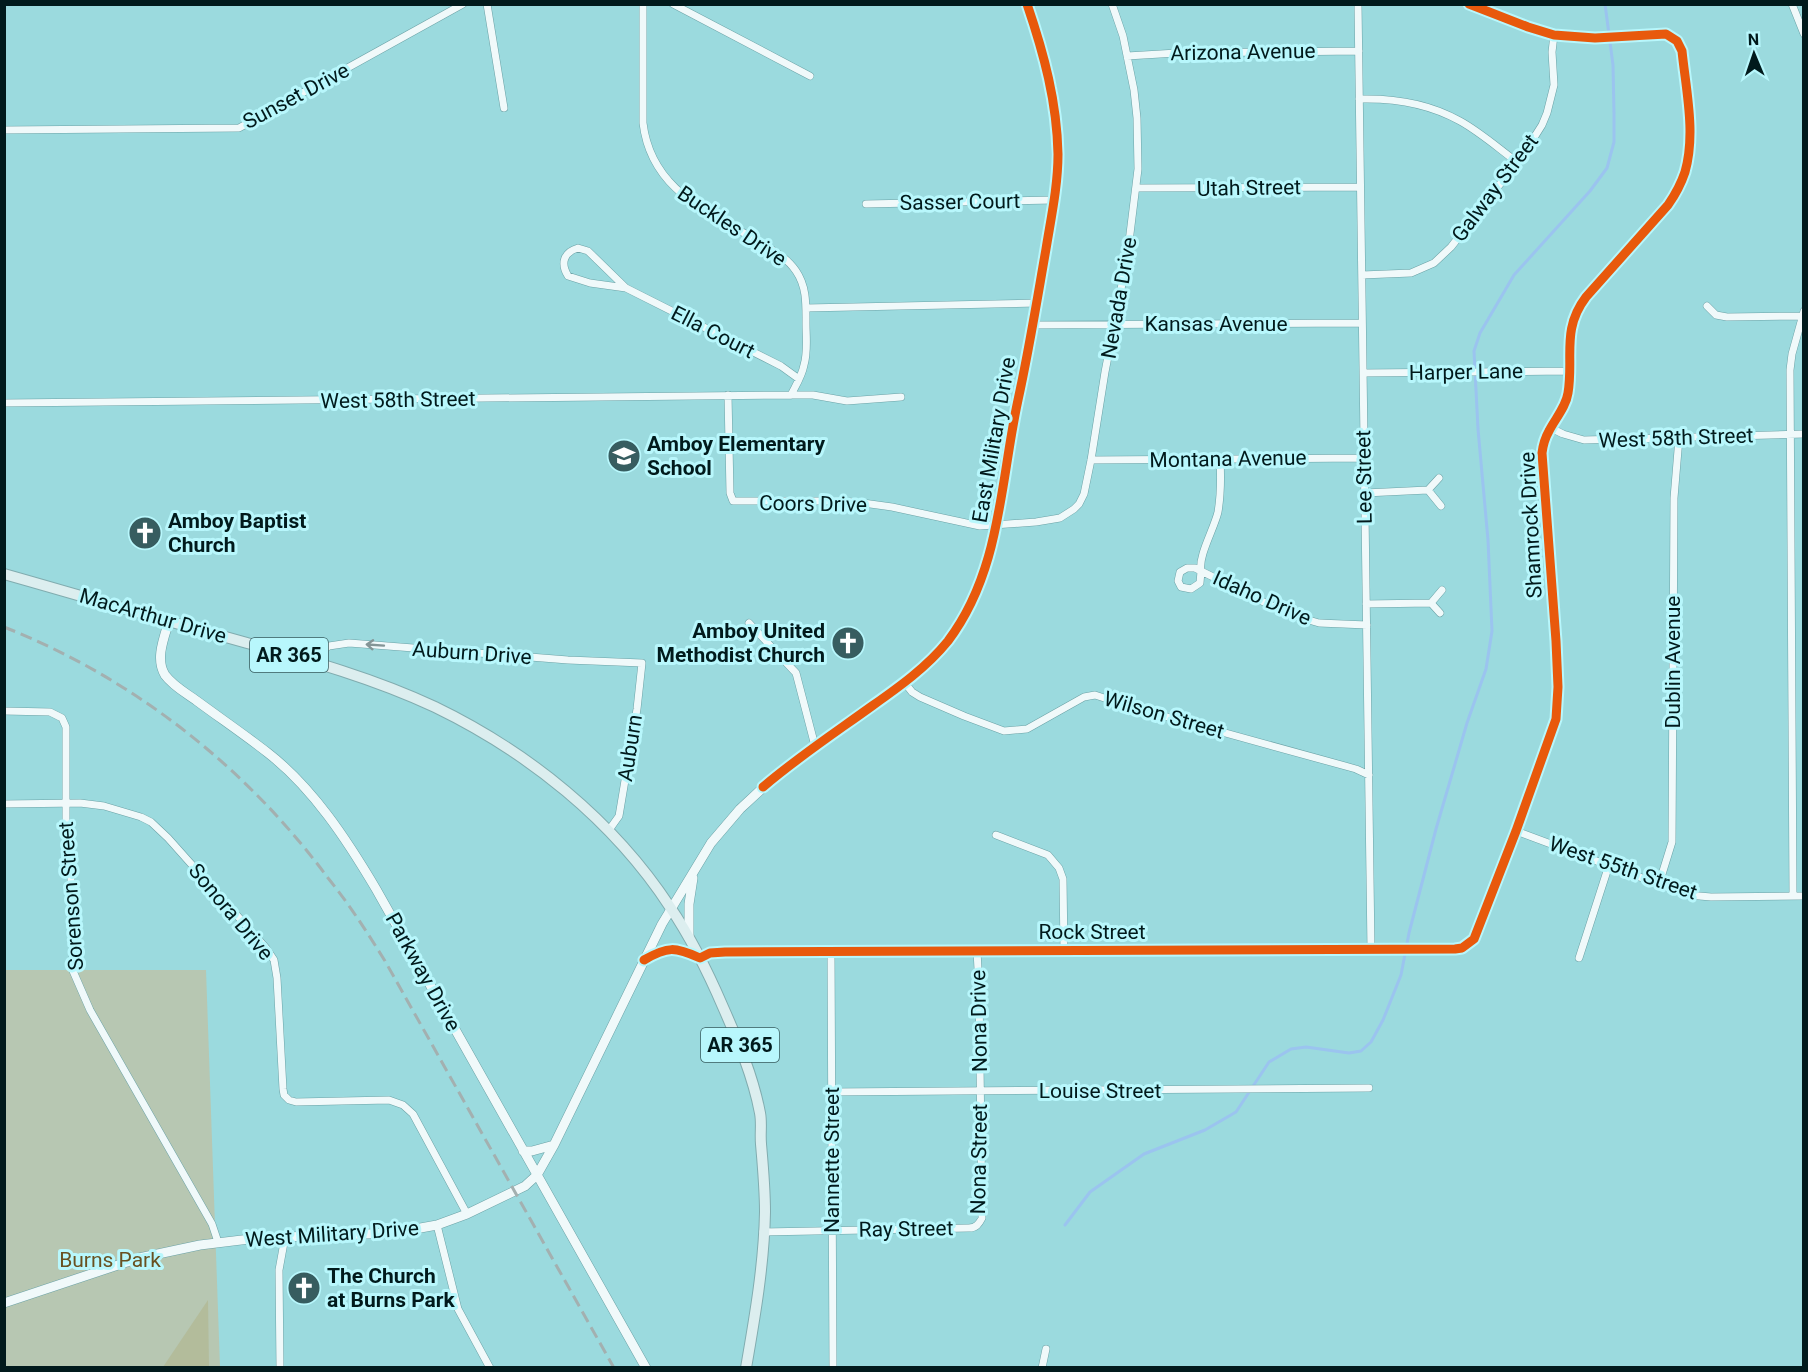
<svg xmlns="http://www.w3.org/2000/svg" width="1808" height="1372" font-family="Roboto,sans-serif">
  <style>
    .green { fill: #b7c7b2 }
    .forest { fill: #b3bc9b }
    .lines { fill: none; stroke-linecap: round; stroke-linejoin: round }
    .stream { stroke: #9bc4ef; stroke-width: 3 }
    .minor-casing { stroke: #6ba2a6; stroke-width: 8 }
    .tertiary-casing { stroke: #6ba2a6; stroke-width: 10 }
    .primary-casing { stroke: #81acaf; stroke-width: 12 }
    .minor { stroke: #f0f9fa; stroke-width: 7 }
    .tertiary { stroke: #f0f9fa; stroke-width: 9 }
    .primary { stroke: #dceeef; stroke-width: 10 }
    .rail { stroke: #a3b0b0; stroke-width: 3; stroke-dasharray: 12 6; stroke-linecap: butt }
    .cycleway-casing { stroke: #b8f7fc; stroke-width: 13 }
    .cycleway { stroke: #e8590c; stroke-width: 9 }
    .oneway { stroke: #849596 }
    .labels { text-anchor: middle; stroke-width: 6; stroke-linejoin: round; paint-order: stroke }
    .shield { fill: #b8f7fc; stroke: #385c5f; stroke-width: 1.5 }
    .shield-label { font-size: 20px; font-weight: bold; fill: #011a1c }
    .street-label { font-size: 21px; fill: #011a1c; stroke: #b8f7fc }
    .poi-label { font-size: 21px; font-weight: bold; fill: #011a1c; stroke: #b8f7fc; text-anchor: start }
    .park-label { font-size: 21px; fill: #695121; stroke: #b8f7fc }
  </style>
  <rect width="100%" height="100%" fill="#9bdade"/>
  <!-- green -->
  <path class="green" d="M 4,970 L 206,970 L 220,1367 L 5,1367 Z"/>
  <!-- forest -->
  <path class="forest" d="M 208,1300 L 209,1367 L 163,1367 Z"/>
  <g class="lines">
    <!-- stream -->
    <path class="stream" d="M 1065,1225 L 1090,1192 L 1144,1154 L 1205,1130 L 1236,1112 L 1269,1062 L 1291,1049 L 1306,1047 L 1349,1053 L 1361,1051 L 1371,1042 L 1383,1020 L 1401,975 L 1409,933 L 1436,829 L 1467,723 L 1486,669 L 1492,631 L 1488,540 L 1478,429 L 1474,351 L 1480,333 L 1514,275 L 1590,191 L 1607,168 L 1614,142 L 1614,114 L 1613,65 L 1605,4"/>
    <defs>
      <path id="minor" d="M 487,4 L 504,108
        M 643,4 L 643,123 C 651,189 705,210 756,240 C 770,249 786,256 796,271 C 807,287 806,305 806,324 C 806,337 808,352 804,365 C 802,376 796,385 791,395
        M 673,4 L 810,76
        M 1358,4 L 1371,949
        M 1792,4 L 1804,34
        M 1127,56 L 1177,53 L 1359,51
        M 1359,99 C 1393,98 1430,104 1460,121 C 1480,132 1498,148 1517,162
        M 4,130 L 239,128 L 463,4
        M 1137,188 L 1360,187
        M 866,204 L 1054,200
        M 578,248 L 588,251 L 626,288 L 590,283 L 568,276 C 560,263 564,252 578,248 Z
        M 1362,275 L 1411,273 L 1434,263 L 1451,247 L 1525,152 L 1542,125 L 1547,113 L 1554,85 L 1552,52 L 1554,35
        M 626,288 L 781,366 L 799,379
        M 1707,306 L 1716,315 L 1727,317 L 1802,316
        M 806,308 L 1037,303
        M 1033,325 L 1362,323
        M 1363,373 L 1568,371
        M 728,395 L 730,493 L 733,501 L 841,501 L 863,503 L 892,507 L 980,526 L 1036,522 L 1060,518 L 1074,509 L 1079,504 L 1084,494 L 1091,460 L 1105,372 L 1127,258 L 1138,169 L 1137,118 L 1134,90 L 1123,36 L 1112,4
        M 4,403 L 791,395 L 813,395 L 847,401 L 901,397
        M 1551,428 L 1563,434 L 1584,440 L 1804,434
        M 1220,459 C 1221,477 1221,494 1218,512 C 1214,529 1198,556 1201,571 L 1288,614 L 1319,623 L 1367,625
        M 1091,460 L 1364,458
        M 1428,490 L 1441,506
        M 1365,493 L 1428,490 L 1439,478
        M 1187,568 L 1195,568 L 1201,571 L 1200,583 L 1191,589 L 1181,587 L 1178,581 L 1180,572 Z
        M 1431,603 L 1440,613
        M 1366,604 L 1431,603 L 1442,590
        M 749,623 L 796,673 L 815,746
        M 306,661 L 329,646 L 349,643 L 568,660 L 642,663 L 637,709 L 619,816 L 609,830
        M 905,683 L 912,692 L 920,697 L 964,716 L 1004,731 L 1027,729 L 1084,697 L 1095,695 L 1135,708 L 1356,769 L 1369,775
        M 4,711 L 50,712 L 62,718 L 66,727 L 66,831 L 71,879 L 73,971 L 90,1010 L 212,1224 L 218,1242
        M 4,804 L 80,803 L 104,806 L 141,817 L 151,822 L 168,838 L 266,948 L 274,960 L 277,978 L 283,1089 L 284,1095 L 289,1100 L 296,1102 L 389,1100 L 403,1105 L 413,1114 L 467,1214
        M 1516,831 L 1688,895 L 1711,897 L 1804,896
        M 996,835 L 1048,855 L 1059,868 L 1063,879 L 1064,951
        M 1659,884 L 1672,842 L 1674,498 L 1679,438
        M 1793,896 L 1790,370 L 1792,354 L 1804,311
        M 831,952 L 833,1368
        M 700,958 L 710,953 L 725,952 L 1455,949 L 1462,948 L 1474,939 L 1516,831 L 1556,719 L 1558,687 L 1556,641 L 1542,453 C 1543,445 1545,438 1549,431 C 1555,419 1566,407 1568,393 C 1574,357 1561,330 1586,297 L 1668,205 C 1675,195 1681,184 1685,172 C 1696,134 1686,90 1682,51 L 1677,41 L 1666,34 L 1595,38 L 1554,35 L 1528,27 L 1469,4
        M 1579,958 L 1609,865
        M 831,1092 L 1369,1088
        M 437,1225 L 458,1309 L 490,1368
        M 763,1232 L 969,1228 C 976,1228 979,1224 982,1218 L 979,987 L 977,951
        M 280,1368 L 279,1270 L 285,1237
        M 1042,1368 L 1046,1349"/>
      <path id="tertiary" d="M 169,621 C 164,638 155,659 165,675 C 173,686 186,693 197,701 C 220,718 245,735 268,753 C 313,788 347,840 376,889 L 646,1368
        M 689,938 L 689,904 L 693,878
        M 644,960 C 668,946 675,947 700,958
        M 523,1151 L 532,1151 L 554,1145
        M 4,1303 L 139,1258 L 200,1245 L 258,1238 L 393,1233 L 437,1225 L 467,1214 L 525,1186 L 537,1175 L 554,1145 L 662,924 L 711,843 L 740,809 L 781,771 L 905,683 L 926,663 L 947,642 L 961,621 L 980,584 L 997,526 L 1017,402 L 1033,325 L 1054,200 L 1057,170 L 1056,117 L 1052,90 L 1046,64 L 1027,4"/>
      <path id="primary" d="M 4,574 C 75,594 145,615 215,634 C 289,655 365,674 435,707 C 528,752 613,820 670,907 C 691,938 708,972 723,1007 C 738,1041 753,1076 760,1113 C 762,1123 760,1133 761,1144 C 763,1167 765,1189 765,1212 C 764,1264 755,1316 746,1368"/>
    </defs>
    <!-- minor casing -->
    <use href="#minor" class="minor-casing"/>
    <!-- tertiary casing -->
    <use href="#tertiary" class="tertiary-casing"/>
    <!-- primary casing -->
    <use href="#primary" class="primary-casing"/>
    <!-- minor -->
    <use href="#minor" class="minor"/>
    <!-- tertiary -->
    <use href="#tertiary" class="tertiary"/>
    <!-- primary -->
    <use href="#primary" class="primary"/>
    <!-- rail -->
    <path class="rail" d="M 4,627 C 133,678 246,767 328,878 C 349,904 367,932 385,961 L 614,1368"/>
    <defs>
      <path id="cycleway" d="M 763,787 C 798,757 836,732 872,706 C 899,687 927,667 948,641 C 1001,571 1000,483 1018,400 C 1029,350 1037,300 1046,249 C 1051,218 1058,186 1058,154 C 1057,102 1044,54 1027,4
        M 644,960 C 668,946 675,947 700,958 L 710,953 L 725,952 L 1455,949 L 1462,948 L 1474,939 L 1516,831 L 1556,719 L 1558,687 L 1556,641 L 1542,453 C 1543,445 1545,438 1549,431 C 1555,419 1566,407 1568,393 C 1574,357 1561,330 1586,297 L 1668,205 C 1675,195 1681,184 1685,172 C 1696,134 1686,90 1682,51 L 1677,41 L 1666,34 L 1595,38 L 1554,35 L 1528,27 L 1469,4"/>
    </defs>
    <!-- cycleway casing -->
    <use href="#cycleway" class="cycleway-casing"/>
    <!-- cycleway -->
    <use href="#cycleway" class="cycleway"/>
  </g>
  <!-- one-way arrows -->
  <defs><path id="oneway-shaft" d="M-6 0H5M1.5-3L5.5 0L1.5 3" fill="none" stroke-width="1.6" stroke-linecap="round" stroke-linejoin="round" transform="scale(1.5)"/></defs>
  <use class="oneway" href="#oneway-shaft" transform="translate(375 645) rotate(-176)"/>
  <!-- icons -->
  <defs>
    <symbol id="school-disc" viewBox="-11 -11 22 22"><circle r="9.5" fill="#375d60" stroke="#b8f7fc"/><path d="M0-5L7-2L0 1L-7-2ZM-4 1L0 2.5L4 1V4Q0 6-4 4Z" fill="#fff"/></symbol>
    <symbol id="church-disc" viewBox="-11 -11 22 22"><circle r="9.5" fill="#375d60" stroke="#b8f7fc"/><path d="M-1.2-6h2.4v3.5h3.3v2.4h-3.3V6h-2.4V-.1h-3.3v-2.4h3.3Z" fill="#fff"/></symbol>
  </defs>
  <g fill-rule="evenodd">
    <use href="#school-disc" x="605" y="437" width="38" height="38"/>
    <use href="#church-disc" x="126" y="514" width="38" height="38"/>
    <use href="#church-disc" x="829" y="624" width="38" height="38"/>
    <use href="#church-disc" x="285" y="1269" width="38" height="38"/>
  </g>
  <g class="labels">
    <!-- shield labels -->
    <g class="shield">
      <rect x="250" y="638" width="78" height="34" rx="4.5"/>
      <rect x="701" y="1028" width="78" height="34" rx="4.5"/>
    </g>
    <g class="shield-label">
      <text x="289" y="662">AR 365</text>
      <text x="740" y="1052">AR 365</text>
    </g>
    <!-- street labels -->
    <g class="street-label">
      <text transform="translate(1243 52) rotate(-1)" y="7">Arizona Avenue</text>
      <text transform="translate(296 96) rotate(-28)" y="7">Sunset Drive</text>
      <text transform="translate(1249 188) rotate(-1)" y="7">Utah Street</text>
      <text transform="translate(1495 188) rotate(-53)" y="7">Galway Street</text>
      <text transform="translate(960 202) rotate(-1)" y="7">Sasser Court</text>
      <text transform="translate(732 226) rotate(34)" y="7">Buckles Drive</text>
      <text transform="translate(1119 298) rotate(-80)" y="7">Nevada Drive</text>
      <text x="1216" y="331">Kansas Avenue</text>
      <text transform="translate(713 332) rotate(27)" y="7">Ella Court</text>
      <text transform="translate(1466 372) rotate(-1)" y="7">Harper Lane</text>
      <text transform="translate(398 400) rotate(-1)" y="7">West 58th Street</text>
      <text transform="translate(1676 438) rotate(-2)" y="7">West 58th Street</text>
      <text transform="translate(994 440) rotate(-80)" y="7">East Military Drive</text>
      <text transform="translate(1228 459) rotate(-1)" y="7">Montana Avenue</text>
      <text transform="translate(1364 477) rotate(-91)" y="7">Lee Street</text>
      <text transform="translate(813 504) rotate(1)" y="7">Coors Drive</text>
      <text transform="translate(1531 525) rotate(-93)" y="7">Shamrock Drive</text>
      <text transform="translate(1262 598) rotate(24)" y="7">Idaho Drive</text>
      <text transform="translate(153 616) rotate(16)" y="7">MacArthur Drive</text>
      <text transform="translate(472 653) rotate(4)" y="7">Auburn Drive</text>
      <text transform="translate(1673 662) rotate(-90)" y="7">Dublin Avenue</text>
      <text transform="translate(1164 715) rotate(16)" y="7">Wilson Street</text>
      <text transform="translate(630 748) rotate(-81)" y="7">Auburn</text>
      <text transform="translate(1623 868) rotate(19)" y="7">West 55th Street</text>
      <text transform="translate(71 896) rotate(-94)" y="7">Sorenson Street</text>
      <text transform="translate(231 912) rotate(50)" y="7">Sonora Drive</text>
      <text x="1092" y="939">Rock Street</text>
      <text transform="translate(423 972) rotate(61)" y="7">Parkway Drive</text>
      <text transform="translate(979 1021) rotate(-91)" y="7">Nona Drive</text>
      <text x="1100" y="1098">Louise Street</text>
      <text transform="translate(979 1159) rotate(-89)" y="7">Nona Street</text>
      <text transform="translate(832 1160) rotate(-90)" y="7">Nannette Street</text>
      <text transform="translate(906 1229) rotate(-1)" y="7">Ray Street</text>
      <text transform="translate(332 1234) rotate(-4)" y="7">West Military Drive</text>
    </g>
    <!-- poi labels -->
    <g class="poi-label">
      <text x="647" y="451">Amboy Elementary<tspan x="647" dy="24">School</tspan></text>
      <text x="168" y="528">Amboy Baptist<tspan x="168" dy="24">Church</tspan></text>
      <text x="825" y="638" text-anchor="end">Amboy United<tspan x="825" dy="24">Methodist Church</tspan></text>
      <text x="327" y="1283">The Church<tspan x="327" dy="24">at Burns Park</tspan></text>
    </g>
    <!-- park labels -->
    <g class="park-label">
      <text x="110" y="1267">Burns Park</text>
    </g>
  </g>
  <!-- border -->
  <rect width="1808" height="1372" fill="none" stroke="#011a1c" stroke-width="12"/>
  <!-- north arrow -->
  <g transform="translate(1754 54) rotate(358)" stroke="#b8f7fc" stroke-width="4.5" paint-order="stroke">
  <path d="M0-4.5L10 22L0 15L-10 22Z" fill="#011a1c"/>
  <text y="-9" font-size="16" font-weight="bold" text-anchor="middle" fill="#011a1c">N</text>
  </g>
</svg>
